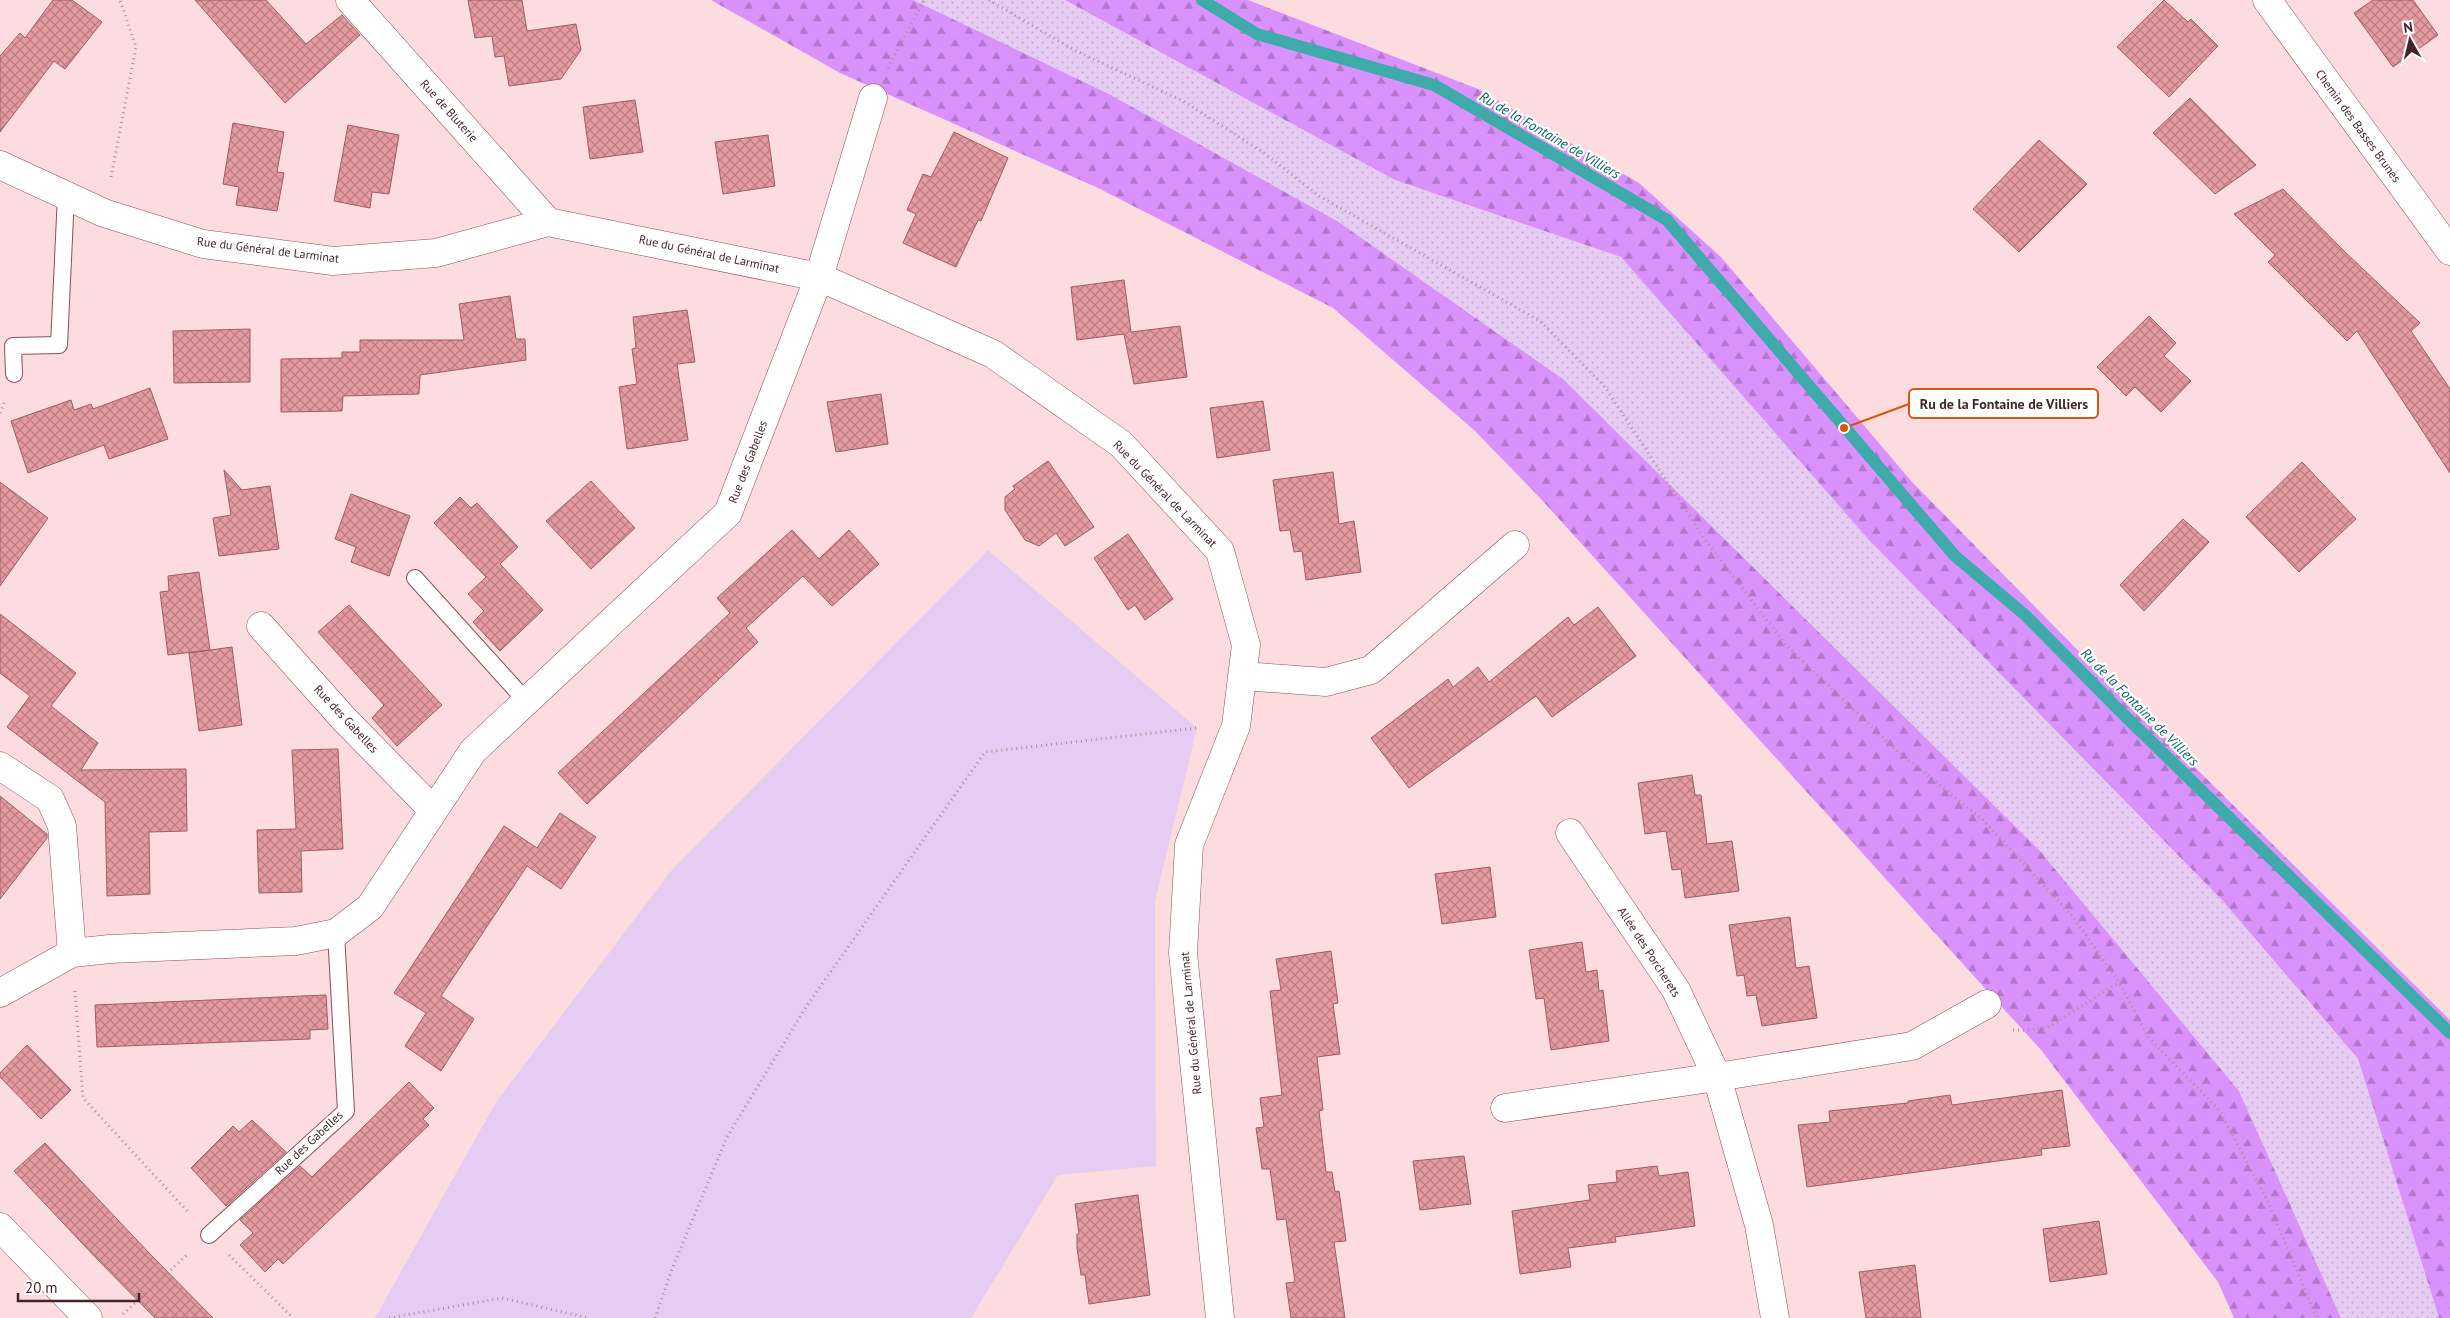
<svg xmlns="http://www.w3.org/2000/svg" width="2450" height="1318" font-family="'PT Sans',sans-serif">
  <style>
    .grass { fill: url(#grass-dots) }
    .forest { fill: url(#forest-firs) }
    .green { fill: #e6ccf3 }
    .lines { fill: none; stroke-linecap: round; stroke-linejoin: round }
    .stream { stroke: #3faaaa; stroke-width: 12 }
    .building { fill: url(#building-cross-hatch); stroke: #a05d63 }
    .lane-casing { stroke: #904f56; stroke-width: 18 }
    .street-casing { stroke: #904f56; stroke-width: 29 }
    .path { stroke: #ad8e90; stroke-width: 3; stroke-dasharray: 1 4; stroke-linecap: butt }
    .lane { stroke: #fff; stroke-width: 16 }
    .street { stroke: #fff; stroke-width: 28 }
    .labels { text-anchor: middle; stroke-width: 4.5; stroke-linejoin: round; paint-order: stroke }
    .street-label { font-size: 12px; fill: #432628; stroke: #fff }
    .water-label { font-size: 14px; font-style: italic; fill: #046564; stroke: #fff }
    .leader { fill: none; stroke: #d8540f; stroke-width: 2 }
    .callout-dot { fill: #d8540f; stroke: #fff; stroke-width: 2 }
    .callout { fill: #fff; stroke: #d8540f; stroke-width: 2 }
    .callout-label { font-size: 14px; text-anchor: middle; font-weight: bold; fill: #432628 }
  </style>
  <defs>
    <pattern id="grass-dots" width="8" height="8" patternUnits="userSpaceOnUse" patternTransform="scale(1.25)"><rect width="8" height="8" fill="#e6ccf3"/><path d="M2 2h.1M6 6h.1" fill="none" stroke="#c6afd0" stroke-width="1.8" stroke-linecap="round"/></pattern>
    <pattern id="forest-firs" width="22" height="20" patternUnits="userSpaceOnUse" patternTransform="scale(1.25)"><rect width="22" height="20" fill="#d992fc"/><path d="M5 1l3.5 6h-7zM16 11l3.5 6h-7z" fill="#b277cc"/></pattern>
    <pattern id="building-cross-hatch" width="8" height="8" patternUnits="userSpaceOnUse" patternTransform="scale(1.25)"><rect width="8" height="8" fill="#e49aa0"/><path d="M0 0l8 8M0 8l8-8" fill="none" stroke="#ba7d82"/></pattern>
  </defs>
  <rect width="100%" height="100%" fill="#fcdcde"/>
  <!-- grass -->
  <path class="grass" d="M 913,0 L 1065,0 L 1395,180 L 1621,257 L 1869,540 L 2222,900 L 2358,1060 L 2439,1318 L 2341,1318 L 2239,1091 L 2040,851 L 1563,379 L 1337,221 L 1109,94 Z"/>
  <!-- forest -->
  <path class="forest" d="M 711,0 L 913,0 L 1109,94 L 1337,221 L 1563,379 L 2040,851 L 2239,1091 L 2341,1318 L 2234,1318 L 2218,1282 L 2041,1050 L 1540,498 L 1474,430 L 1333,308 L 1096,187 L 840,73 Z
    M 1065,0 L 1248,0 L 1478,89 L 1639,183 L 1721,257 L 1912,482 L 2118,691 L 2450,1020 L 2450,1318 L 2439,1318 L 2358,1059 L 2222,900 L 1869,540 L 1621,257 L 1395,180 Z"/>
  <!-- green -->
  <path class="green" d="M 988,550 L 1197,728 L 1155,901 L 1156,1166 L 1058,1175 L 971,1318 L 375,1318 L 496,1102 L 671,871 Z"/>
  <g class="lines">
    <!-- stream -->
    <path class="stream" d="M 1202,0 L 1257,34 L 1434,85 L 1667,220 L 1955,556 L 2025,615 L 2121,712 L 2450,1033"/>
  </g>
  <!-- building -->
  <path class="building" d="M 53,0 L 72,0 L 102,22 L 65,69 L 54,61 L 0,132 L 0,56 L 20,33 L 25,38 Z
    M 195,0 L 266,0 L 306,44 L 342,15 L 360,35 L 285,103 Z
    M 468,0 L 522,0 L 527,31 L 576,24 L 581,50 L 561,79 L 509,86 L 504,56 L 495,57 L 492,36 L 475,38 Z
    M 2164,0 L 2188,22 L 2191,19 L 2218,46 L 2169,97 L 2117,47 Z
    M 2373,0 L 2413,0 L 2438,35 L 2393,67 L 2354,13 Z
    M 2190,98 L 2256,165 L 2215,194 L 2153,133 Z
    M 635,100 L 643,152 L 590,159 L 583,107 Z
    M 233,123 L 284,132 L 277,172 L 284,173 L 277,211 L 236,205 L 239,187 L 223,184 Z
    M 348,125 L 399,135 L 389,194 L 372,192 L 370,208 L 334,201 Z
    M 954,132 L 1008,158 L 981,221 L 978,220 L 956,267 L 903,243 L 916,214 L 907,210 L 923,174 L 931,177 Z
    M 768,135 L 775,186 L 723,194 L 715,142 Z
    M 2039,140 L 2087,184 L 2019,252 L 1973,209 Z
    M 2283,189 L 2344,251 L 2420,323 L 2411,331 L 2450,389 L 2450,473 L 2357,331 L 2347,341 L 2268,262 L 2275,255 L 2234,214 Z
    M 1124,280 L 1131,332 L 1180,326 L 1187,377 L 1134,384 L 1124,334 L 1077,340 L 1071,287 Z
    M 510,296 L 516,339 L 525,339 L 526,360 L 420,375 L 419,394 L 343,396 L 342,411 L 281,412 L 281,359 L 342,358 L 342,352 L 360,352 L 360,340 L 464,340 L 459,304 Z
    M 687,310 L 695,362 L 677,364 L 688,440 L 627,449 L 619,387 L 637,384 L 632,349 L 636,348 L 633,317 Z
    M 2149,316 L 2176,343 L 2164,356 L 2191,381 L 2161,412 L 2135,387 L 2126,396 L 2097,367 Z
    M 250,329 L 250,382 L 174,383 L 173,331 Z
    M 150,388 L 168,439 L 109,459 L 104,445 L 28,473 L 11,421 L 71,400 L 74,410 L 91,404 L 93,409 Z
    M 881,394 L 888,444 L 836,452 L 827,402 Z
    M 1263,401 L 1270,450 L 1217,458 L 1210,408 Z
    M 1048,461 L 1094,527 L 1065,546 L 1056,533 L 1039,546 L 1025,540 L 1005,510 L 1005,497 L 1015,489 L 1013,486 Z
    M 2302,462 L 2356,519 L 2299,572 L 2246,517 Z
    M 224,470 L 242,490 L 270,486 L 279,549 L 219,556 L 213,518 L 231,515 Z
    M 1333,472 L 1339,524 L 1354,521 L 1361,572 L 1306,580 L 1302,551 L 1294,552 L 1290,530 L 1280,531 L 1273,480 Z
    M 591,481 L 635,528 L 591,569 L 546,521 Z
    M 0,482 L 48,518 L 0,586 Z
    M 351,494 L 410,516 L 389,576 L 351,562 L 356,547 L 335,539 Z
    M 460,497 L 471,508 L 477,503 L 518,547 L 500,564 L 543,610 L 500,651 L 473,622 L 484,611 L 468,594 L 486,577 L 434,523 Z
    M 2183,519 L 2209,542 L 2144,611 L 2120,585 Z
    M 792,530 L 819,559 L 849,530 L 879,564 L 832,606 L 803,576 L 746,628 L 758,642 L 587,804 L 558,773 L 730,613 L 717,598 Z
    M 1128,534 L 1173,599 L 1145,620 L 1135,605 L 1128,610 L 1094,558 Z
    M 199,572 L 210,650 L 168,655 L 160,592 L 169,591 L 168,576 Z
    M 349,605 L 442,705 L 397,746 L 372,718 L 384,705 L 318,632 Z
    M 1598,607 L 1636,656 L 1552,717 L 1536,696 L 1409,788 L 1371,738 L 1448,679 L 1453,687 L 1478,667 L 1489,682 L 1568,617 L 1574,625 Z
    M 0,614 L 76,673 L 51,706 L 98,743 L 81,770 L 186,769 L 187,831 L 149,832 L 150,894 L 107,896 L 105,802 L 7,727 L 30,696 L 0,673 Z
    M 232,647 L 242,725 L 199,731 L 189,653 Z
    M 338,749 L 343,849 L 301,851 L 302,892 L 259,893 L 257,830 L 296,829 L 292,750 Z
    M 1692,775 L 1695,795 L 1701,795 L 1707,844 L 1732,841 L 1739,891 L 1685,898 L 1681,869 L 1672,870 L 1666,831 L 1645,834 L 1638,783 Z
    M 0,796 L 47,834 L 47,838 L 0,899 Z
    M 560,813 L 596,837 L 561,889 L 527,866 L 441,996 L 474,1019 L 441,1071 L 405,1046 L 426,1013 L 394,993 L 504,826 L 537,848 Z
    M 1490,867 L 1496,917 L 1442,924 L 1435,874 Z
    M 1790,917 L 1796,968 L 1809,966 L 1817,1018 L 1762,1026 L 1756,995 L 1747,996 L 1744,975 L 1737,976 L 1729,925 Z
    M 1582,942 L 1586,972 L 1597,970 L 1599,991 L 1603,990 L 1609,1041 L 1551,1050 L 1544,998 L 1536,999 L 1529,950 Z
    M 1331,951 L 1338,1003 L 1333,1004 L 1340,1054 L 1317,1057 L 1323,1110 L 1319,1111 L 1326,1172 L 1332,1172 L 1335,1192 L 1339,1191 L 1346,1241 L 1334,1242 L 1345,1318 L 1291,1318 L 1286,1283 L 1295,1282 L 1286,1219 L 1277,1220 L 1270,1169 L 1262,1169 L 1256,1128 L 1264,1127 L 1260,1098 L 1282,1095 L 1270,991 L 1281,990 L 1276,959 Z
    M 326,995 L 328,1029 L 310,1030 L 310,1039 L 97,1047 L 95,1005 Z
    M 27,1045 L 71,1090 L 41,1119 L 0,1077 L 0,1073 Z
    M 409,1082 L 434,1108 L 423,1119 L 429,1125 L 283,1264 L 278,1259 L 265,1272 L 240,1245 L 253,1233 L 240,1220 L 300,1166 L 312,1177 Z
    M 2062,1090 L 2070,1146 L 2041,1149 L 2042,1155 L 1807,1187 L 1798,1125 L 1830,1122 L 1829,1111 L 1908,1103 L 1908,1101 L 1950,1095 L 1952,1105 Z
    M 252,1120 L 286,1152 L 226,1206 L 191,1168 L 233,1126 L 239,1132 Z
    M 45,1143 L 152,1256 L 213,1318 L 155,1318 L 97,1259 L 14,1171 Z
    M 1464,1156 L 1471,1204 L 1420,1210 L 1413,1161 Z
    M 1657,1166 L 1659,1176 L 1688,1172 L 1695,1226 L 1615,1237 L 1616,1242 L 1568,1248 L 1571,1267 L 1520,1274 L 1512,1211 L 1590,1200 L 1588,1185 L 1617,1182 L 1616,1171 Z
    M 1138,1195 L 1150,1295 L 1089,1304 L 1085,1275 L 1081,1275 L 1077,1248 L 1077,1234 L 1079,1234 L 1075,1204 Z
    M 2099,1221 L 2107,1274 L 2050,1282 L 2043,1229 Z
    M 1915,1265 L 1921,1318 L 1866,1318 L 1859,1272 Z"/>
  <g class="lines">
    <defs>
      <path id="lane" d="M 14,374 L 13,346 L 59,345 L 66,195
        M 415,578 L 526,701
        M 209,1235 L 346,1111 L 336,933"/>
      <path id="street" d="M 350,0 L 548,222
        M 2267,0 L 2450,251
        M 0,165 L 104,213 L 203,244 L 333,261 L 436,253 L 548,222 L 819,277 L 993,354 L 1121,444 L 1220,551 L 1246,645 L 1236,726 L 1189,845 L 1183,953 L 1220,1318
        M 261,626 L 344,719 L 433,810
        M 1242,676 L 1326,682 L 1371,670 L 1515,545
        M 0,766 L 50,799 L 62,826 L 72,953
        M 1570,833 L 1676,990 L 1717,1077 L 1759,1225 L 1775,1318
        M 0,993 L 72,953 L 110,949 L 296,941 L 336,933 L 370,907 L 473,751 L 728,513 L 819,277 L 873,98
        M 1505,1108 L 1717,1077 L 1912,1046 L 1987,1004
        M 0,1227 L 88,1318"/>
    </defs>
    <!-- lane casing -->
    <use href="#lane" class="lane-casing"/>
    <!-- street casing -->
    <use href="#street" class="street-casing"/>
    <!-- path -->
    <path class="path" d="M 989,0 L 1074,50 L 1183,101 L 1264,153 L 1319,196 L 1540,321 L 1605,387 L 1706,541 L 1785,644 L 1894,748 L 1983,820 L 2073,917 L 2119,982 L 2149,1038 L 2220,1111 L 2267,1200 L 2317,1318
      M 888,68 L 924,0
      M 111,177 L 136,47 L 120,0
      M 0,413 L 5,401
      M 75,991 L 83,1098 L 189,1213
      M 2013,1030 L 2032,1030 L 2051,1026 L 2119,982
      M 229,1255 L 293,1318
      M 123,1314 L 188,1254
      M 389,1318 L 502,1298 L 589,1318
      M 655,1318 L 672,1269 L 727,1137 L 806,1007 L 985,752 L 1197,728"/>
    <!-- lane -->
    <use href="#lane" class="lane"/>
    <!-- street -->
    <use href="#street" class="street"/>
  </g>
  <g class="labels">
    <!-- street labels -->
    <g class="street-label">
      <text transform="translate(449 111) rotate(48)" y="4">Rue de Bluterie</text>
      <text transform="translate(2358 126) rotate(54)" y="4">Chemin des Basses Brunes</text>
      <text transform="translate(268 250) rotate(7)" y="4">Rue du Général de Larminat</text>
      <text transform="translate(709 254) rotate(12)" y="4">Rue du Général de Larminat</text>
      <text transform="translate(748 462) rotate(-69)" y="4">Rue des Gabelles</text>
      <text transform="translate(1165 494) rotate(46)" y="4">Rue du Général de Larminat</text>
      <text transform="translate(346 719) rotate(47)" y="4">Rue des Gabelles</text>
      <text transform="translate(1649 952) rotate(57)" y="4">Allée des Porcherets</text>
      <text transform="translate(1191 1023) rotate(-95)" y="4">Rue du Général de Larminat</text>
      <text transform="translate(309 1143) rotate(-43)" y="4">Rue des Gabelles</text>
    </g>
    <!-- water labels -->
    <g class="water-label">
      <text transform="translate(1550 135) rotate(30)" y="5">Ru de la Fontaine de Villiers</text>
      <text transform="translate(2140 707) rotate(45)" y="5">Ru de la Fontaine de Villiers</text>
    </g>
  </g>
  <!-- callouts -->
  <path class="leader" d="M1844 428L1909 404"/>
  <circle class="callout-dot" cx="1844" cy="428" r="5"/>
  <rect class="callout" x="1909" y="389" width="189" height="29" rx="5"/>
  <g class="callout-label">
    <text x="2004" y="409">Ru de la Fontaine de Villiers</text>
  </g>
  <!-- north arrow -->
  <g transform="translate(2410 40) rotate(352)" stroke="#ffffff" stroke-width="4" paint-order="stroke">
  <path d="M0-4L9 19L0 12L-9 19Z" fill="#432628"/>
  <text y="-8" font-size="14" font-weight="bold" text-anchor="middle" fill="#432628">N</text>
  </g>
  <!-- scale -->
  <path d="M18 1293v8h121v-8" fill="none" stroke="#432628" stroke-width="2.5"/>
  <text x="25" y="1293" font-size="15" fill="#432628" stroke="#ffffff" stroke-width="4" paint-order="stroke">20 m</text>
</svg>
